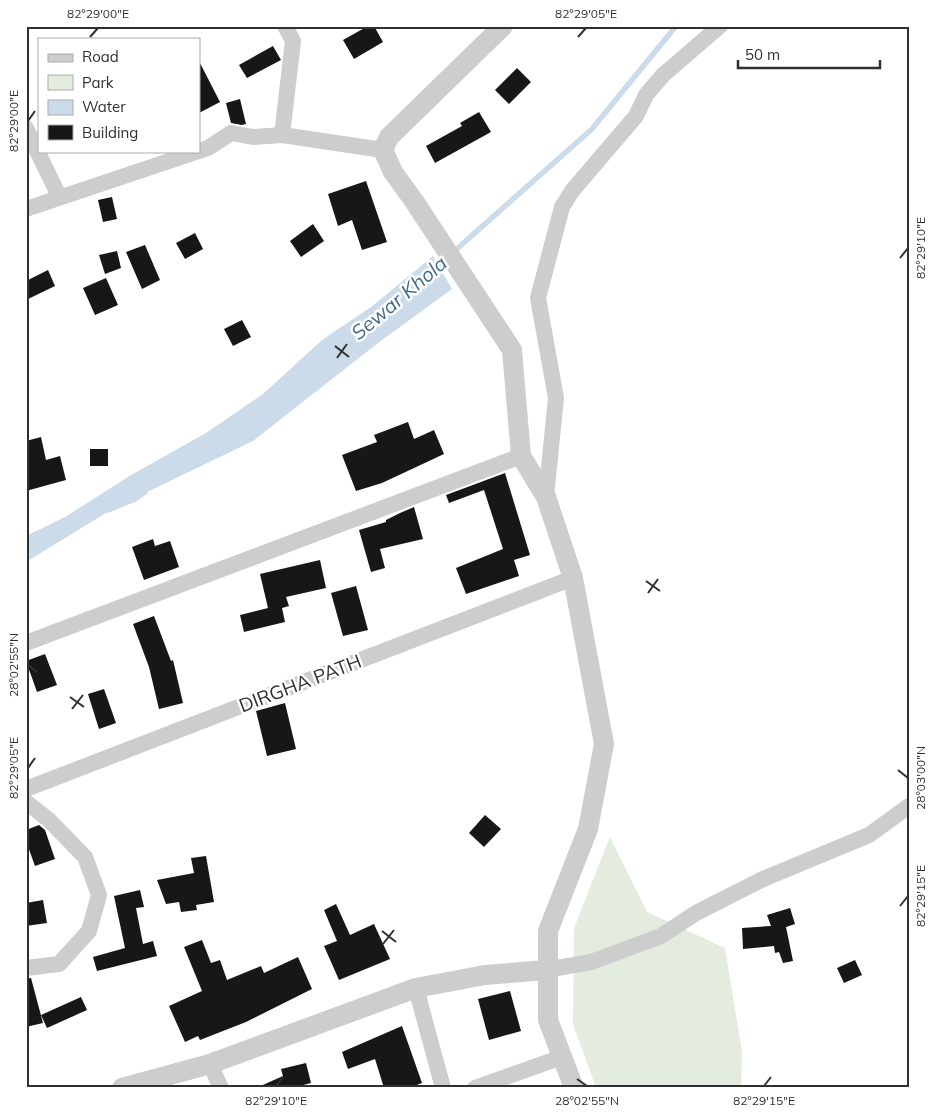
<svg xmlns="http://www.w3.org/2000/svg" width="935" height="1114" font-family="Mulish,sans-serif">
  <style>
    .green { fill: #e4ecdf }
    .water { fill: #ccdbea }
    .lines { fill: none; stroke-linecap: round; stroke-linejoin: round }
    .stream { stroke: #ccdbea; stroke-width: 5.5 }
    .building { fill: #171717 }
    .minor { stroke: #cdcdcd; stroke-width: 16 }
    .tertiary { stroke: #cdcdcd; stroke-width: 20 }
    .ticks { fill: none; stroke: #303030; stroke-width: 2 }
    .labels { text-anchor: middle; stroke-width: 5; stroke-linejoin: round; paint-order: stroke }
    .street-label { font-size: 19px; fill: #303030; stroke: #fff }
    .water-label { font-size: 20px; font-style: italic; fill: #43698c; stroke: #fff }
    .neatline { fill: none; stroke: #303030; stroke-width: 2 }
    .ticks-label { font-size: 12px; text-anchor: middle; fill: #303030 }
  </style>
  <rect width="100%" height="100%" fill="#fff"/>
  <!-- green -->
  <path class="green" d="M 610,837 L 647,912 L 725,948 L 742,1052 L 741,1088 L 596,1088 L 573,1024 L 574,928 Z"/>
  <!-- water -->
  <path class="water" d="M 433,256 L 452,289 L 378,343 L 253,441 L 114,508 L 26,562 L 26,536 L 65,517 L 131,475 L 206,433 L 263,394 L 322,340 L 371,307 Z"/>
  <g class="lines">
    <!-- stream -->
    <path class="stream" d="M 433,270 L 592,129 L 676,26
      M 108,510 L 135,499 L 145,492"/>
  </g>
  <!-- building -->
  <path class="building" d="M 368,26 L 374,26 L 383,42 L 354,59 L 343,40 Z
    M 273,46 L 281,60 L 247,78 L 239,65 Z
    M 199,61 L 220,102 L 199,113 Z
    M 517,68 L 531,82 L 509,104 L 495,90 Z
    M 240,99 L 246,124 L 242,125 L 231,123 L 226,103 Z
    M 479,112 L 491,132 L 435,163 L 426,146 L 462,126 L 460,123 Z
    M 366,181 L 387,242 L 362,250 L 352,220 L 338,226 L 328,194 Z
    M 112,197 L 117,219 L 103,222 L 98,200 Z
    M 313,224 L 324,241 L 301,257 L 290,241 Z
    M 195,233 L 203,249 L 185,259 L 176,243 Z
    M 145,245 L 160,280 L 142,289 L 126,252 Z
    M 117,251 L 121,268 L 105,274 L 99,255 Z
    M 48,270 L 55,286 L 26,300 L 26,281 Z
    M 106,278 L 118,305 L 95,315 L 83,288 Z
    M 242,320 L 251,337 L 233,346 L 224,329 Z
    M 408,422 L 414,439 L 434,430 L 444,454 L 382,483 L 356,491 L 342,455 L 377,442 L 374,435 Z
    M 41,437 L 46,460 L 60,456 L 66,480 L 26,491 L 26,441 Z
    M 90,449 L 108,449 L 108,466 L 90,466 Z
    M 505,473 L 530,555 L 514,560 L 519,576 L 466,594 L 456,568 L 503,549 L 484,490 L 449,503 L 446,495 Z
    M 414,507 L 423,539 L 380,549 L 385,568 L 371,572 L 359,530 L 386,522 L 386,520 L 400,513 Z
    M 153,539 L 155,546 L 170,541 L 179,567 L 144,580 L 132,547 Z
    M 320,560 L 326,588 L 286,597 L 289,606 L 282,608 L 285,622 L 244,632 L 240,615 L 268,608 L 260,574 Z
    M 356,586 L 368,630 L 343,636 L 331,593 Z
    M 154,616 L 171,661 L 173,660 L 183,703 L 159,709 L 149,667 L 133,624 Z
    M 45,654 L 57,685 L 37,692 L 26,661 Z
    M 104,689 L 116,723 L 99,729 L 88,694 Z
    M 285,703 L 296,749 L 267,756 L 256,711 Z
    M 485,815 L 501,829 L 484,847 L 469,833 Z
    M 39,825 L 45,830 L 55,859 L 35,866 L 26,841 L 26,830 Z
    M 206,856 L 214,902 L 196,905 L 197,910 L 181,912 L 179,902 L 166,904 L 157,880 L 194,873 L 191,858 Z
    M 140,890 L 144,907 L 136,908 L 143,944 L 153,941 L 157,956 L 97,971 L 93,957 L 125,948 L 114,896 Z
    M 43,900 L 47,923 L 26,926 L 26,903 Z
    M 336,904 L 350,935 L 374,924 L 390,959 L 339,980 L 324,946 L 337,941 L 324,910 Z
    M 790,908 L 795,924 L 786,927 L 793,961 L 783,963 L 779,952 L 775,953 L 774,946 L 743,949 L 742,928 L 771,926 L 767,915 Z
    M 202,940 L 211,963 L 220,960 L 227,980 L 261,966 L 264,973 L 298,957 L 312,989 L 246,1022 L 200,1040 L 198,1036 L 185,1042 L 169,1006 L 202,991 L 184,947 Z
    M 855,960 L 862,975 L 844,983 L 837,968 Z
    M 31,978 L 43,1023 L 26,1027 L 26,979 Z
    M 510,991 L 521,1031 L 489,1040 L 478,999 Z
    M 81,997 L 87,1010 L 47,1028 L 41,1015 Z
    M 402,1026 L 422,1083 L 409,1088 L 384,1088 L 375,1059 L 348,1069 L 342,1052 Z
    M 306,1063 L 311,1083 L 292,1088 L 256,1088 L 283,1076 L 281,1069 Z"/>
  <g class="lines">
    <!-- minor -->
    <path class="minor" d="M 26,128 L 59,196
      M 282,135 L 293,41 L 285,26
      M 26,209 L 208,148 L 231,133 L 253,137 L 282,135 L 383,150
      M 546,497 L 556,398 L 538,298 L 562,207 L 572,191 L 636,116 L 646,95 L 663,75 L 720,26
      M 26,643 L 521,456
      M 26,789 L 573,578
      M 26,802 L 49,820 L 85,857 L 99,895 L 89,931 L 59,964 L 26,968
      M 546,970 L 591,962 L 661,936 L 696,913 L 763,879 L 869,835 L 909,806
      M 416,988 L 443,1088
      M 210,1064 L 221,1088
      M 475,1088 L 562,1057"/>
    <!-- tertiary -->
    <path class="tertiary" d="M 503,26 L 389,137 L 383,150 L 393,172 L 414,201 L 512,350 L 521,456 L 546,497 L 573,578 L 604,744 L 588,829 L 548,931 L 548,1020 L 574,1088
      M 122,1088 L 210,1064 L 416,988 L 485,975 L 546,970"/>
  </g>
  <!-- ticks -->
  <path class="ticks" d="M 90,37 L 98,28M 578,37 L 586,28M 28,121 L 35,111M 900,258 L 908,248M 335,346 L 349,357M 337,358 L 347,344M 646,581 L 660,591M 648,593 L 658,579M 28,665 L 37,672M 70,697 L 84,707M 72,709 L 83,695M 28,768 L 35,758M 898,770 L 908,778M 900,906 L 908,896M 382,931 L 396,942M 383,944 L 394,930M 577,1079 L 587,1086M 276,1086 L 283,1077M 764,1086 L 771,1077"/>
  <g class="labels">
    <!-- street labels -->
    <g class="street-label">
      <text transform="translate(300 683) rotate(-21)" y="7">DIRGHA PATH</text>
    </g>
    <!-- water labels -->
    <g class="water-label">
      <text transform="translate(399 298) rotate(-40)" y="7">Sewar Khola</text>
    </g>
  </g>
  <!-- border -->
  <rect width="935" height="1114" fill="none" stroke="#ffffff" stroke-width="55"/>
  <!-- legend -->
  <rect x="38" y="38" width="162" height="115" fill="#ffffff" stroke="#acacac"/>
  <rect x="48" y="54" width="25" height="8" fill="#cdcdcd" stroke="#acacac"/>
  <text x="82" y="62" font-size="15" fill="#303030">Road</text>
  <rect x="48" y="75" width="25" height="15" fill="#e4ecdf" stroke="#acacac"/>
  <text x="82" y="88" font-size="15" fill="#303030">Park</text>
  <rect x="48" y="100" width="25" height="15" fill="#ccdbea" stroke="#acacac"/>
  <text x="82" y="112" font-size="15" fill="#303030">Water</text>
  <rect x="48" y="125" width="25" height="15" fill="#171717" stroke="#acacac"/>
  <text x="82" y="138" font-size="15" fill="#303030">Building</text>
  <!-- scale -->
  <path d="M738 60v8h142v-8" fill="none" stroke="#303030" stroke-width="2.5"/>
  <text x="745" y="60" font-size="15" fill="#303030" stroke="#ffffff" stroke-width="4" paint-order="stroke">50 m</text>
  <rect x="28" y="28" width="880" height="1058" class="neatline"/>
  <g class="ticks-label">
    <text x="98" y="18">82°29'00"E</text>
    <text x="586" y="18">82°29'05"E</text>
    <text transform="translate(14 121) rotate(-90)" y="4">82°29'00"E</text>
    <text transform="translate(921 248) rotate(-90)" y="4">82°29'10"E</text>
    <text transform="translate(14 665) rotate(-90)" y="4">28°02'55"N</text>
    <text transform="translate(14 768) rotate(-90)" y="4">82°29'05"E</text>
    <text transform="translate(921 778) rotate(-90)" y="4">28°03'00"N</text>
    <text transform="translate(921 896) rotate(-90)" y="4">82°29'15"E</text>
    <text x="276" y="1105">82°29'10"E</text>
    <text x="587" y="1105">28°02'55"N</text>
    <text x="764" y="1105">82°29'15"E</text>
  </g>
</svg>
